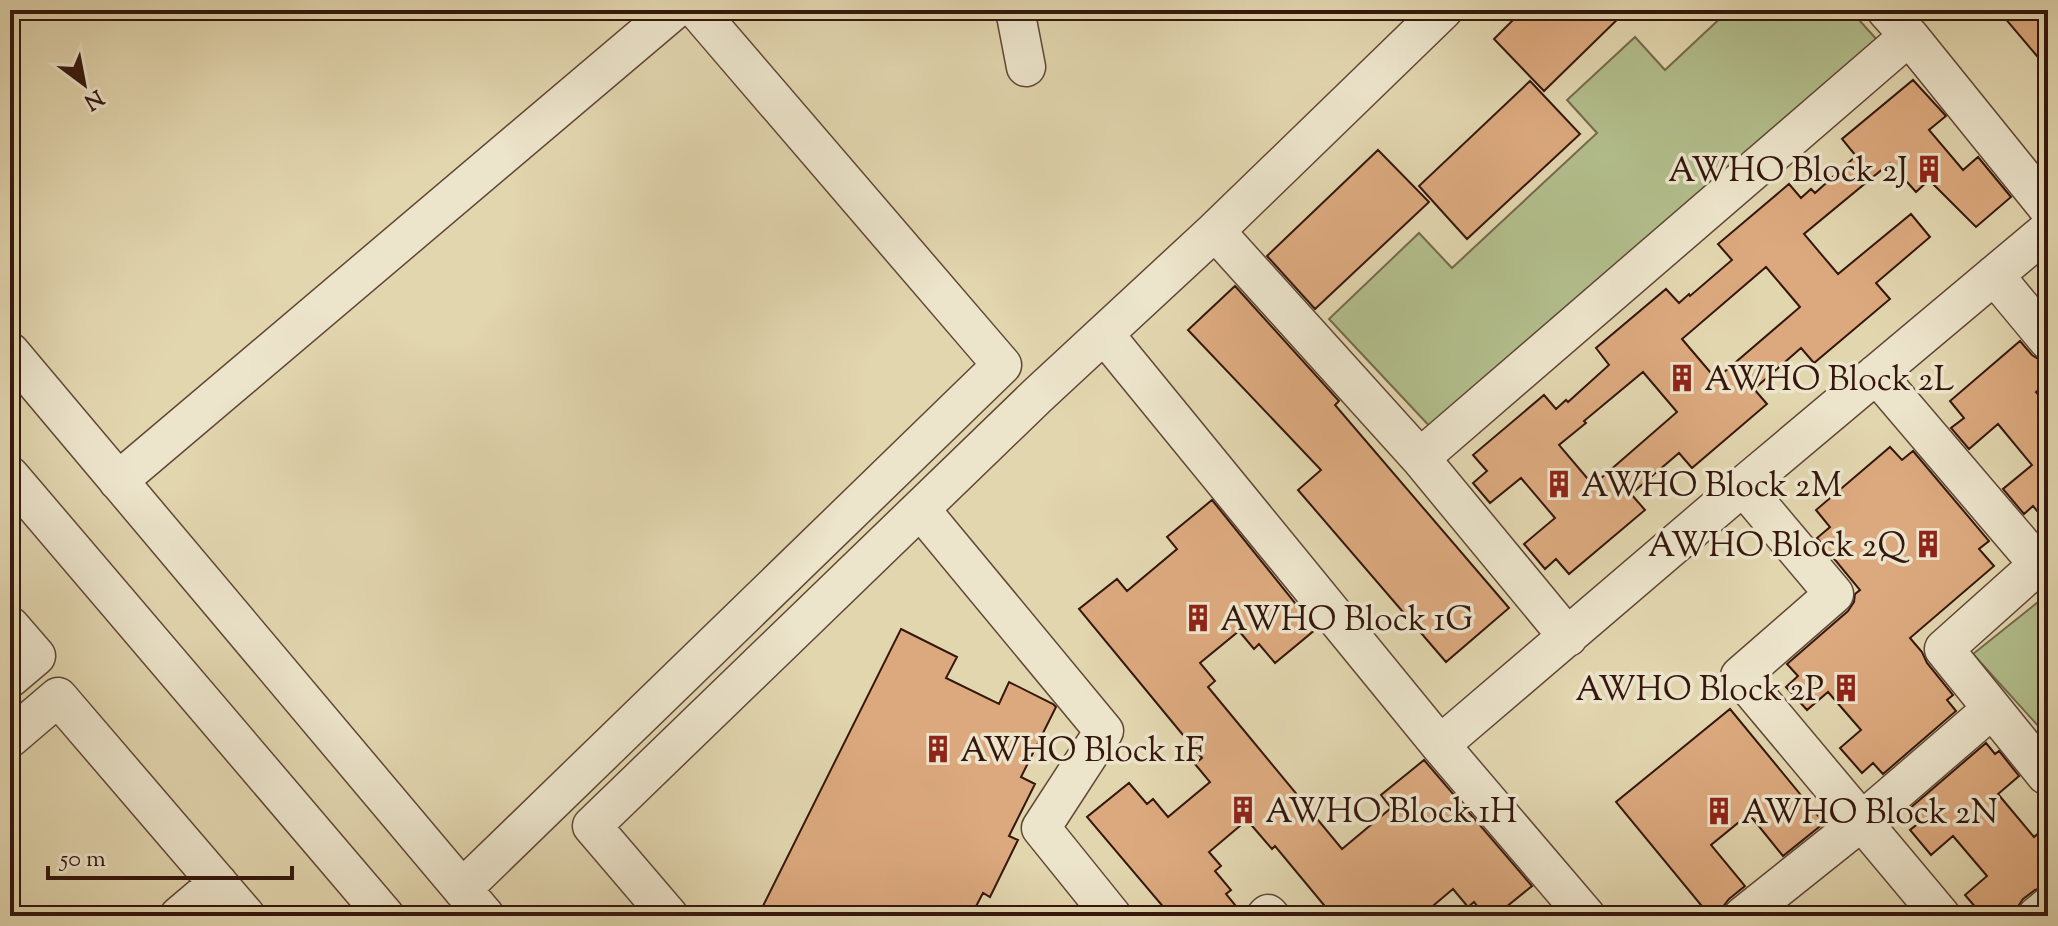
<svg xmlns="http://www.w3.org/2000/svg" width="2058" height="926" font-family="'Sorts Mill Goudy',serif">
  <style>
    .green { fill: #b2be8c; stroke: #746a4c; stroke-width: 2 }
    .building { fill: #dca97e; stroke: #35170d; stroke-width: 2; fill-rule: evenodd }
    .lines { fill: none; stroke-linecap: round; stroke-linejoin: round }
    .minor-casing { stroke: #604736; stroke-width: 41 }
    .minor { stroke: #ece4cb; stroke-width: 38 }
    .labels { text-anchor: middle; stroke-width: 7; stroke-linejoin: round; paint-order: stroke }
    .poi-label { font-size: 34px; fill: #35170d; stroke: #ece4cb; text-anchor: start }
  </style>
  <rect width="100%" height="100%" fill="#e2d6af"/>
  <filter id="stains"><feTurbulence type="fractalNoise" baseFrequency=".0025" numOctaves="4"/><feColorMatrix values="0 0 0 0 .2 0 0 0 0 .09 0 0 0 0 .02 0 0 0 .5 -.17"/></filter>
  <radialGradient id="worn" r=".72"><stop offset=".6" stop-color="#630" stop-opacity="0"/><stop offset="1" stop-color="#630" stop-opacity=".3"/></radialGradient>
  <!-- green -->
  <path class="green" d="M 1729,10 L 1850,10 L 1879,42 L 1435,432 L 1329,319 L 1419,233 L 1452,268 L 1597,133 L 1567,100 L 1635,37 L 1665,70 Z
    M 2048,594 L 2048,722 L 2040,728 L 1973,654 Z"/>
  <!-- building -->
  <path class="building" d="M 1523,10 L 1627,10 L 1544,91 L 1494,39 Z
    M 1998,10 L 2048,10 L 2048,69 Z
    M 1913,80 L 1946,116 L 1929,130 L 1963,170 L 1978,157 L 2011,197 L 1976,227 L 1929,180 L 1916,192 L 1890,163 L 1804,234 L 1838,274 L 1911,214 L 1930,237 L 1876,283 L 1890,299 L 1814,363 L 1801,348 L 1754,389 L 1767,404 L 1692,468 L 1679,453 L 1631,494 L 1645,510 L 1569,574 L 1556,559 L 1545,569 L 1524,544 L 1555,518 L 1521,478 L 1490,503 L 1473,483 L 1487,471 L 1473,455 L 1544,395 L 1556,409 L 1566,400 L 1568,402 L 1609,365 L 1596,348 L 1666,289 L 1679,303 L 1689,294 L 1690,296 L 1732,260 L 1718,244 L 1789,184 L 1801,198 L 1811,189 L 1815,193 L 1856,156 L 1842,139 ZM 1766,267 L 1800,307 L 1716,379 L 1682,339 ZM 1643,372 L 1677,412 L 1593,485 L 1559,445 L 1586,423 L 1584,421 Z
    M 1530,81 L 1580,134 L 1467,239 L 1419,186 Z
    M 1378,150 L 1429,202 L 1315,309 L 1267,256 Z
    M 1235,286 L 1339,401 L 1335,405 L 1509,608 L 1446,662 L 1298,490 L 1321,470 L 1188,330 Z
    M 2020,341 L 2032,355 L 2040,360 L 2048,361 L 2048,382 L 2036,392 L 2048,406 L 2048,524 L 2033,506 L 2024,514 L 2003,489 L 2032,465 L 1998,424 L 1969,449 L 1951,428 L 1964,418 L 1950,401 Z
    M 1890,447 L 1902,460 L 1913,451 L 1989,541 L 1979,549 L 1994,566 L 1910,638 L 1922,652 L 1927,663 L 1953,695 L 1947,700 L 1956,711 L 1883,774 L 1873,763 L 1862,773 L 1840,748 L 1861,730 L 1828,692 L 1807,710 L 1786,687 L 1798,676 L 1787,664 L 1848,611 L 1854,602 L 1855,594 L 1860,590 L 1817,538 L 1830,527 L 1816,510 Z
    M 1212,500 L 1316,629 L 1275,663 L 1259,644 L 1254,649 L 1239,631 L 1200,663 L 1215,681 L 1208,687 L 1342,849 L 1391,808 L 1381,795 L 1424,760 L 1532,886 L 1495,916 L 1485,916 L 1474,902 L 1468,907 L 1453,889 L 1421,916 L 1333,916 L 1275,846 L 1272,849 L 1247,820 L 1209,852 L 1221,866 L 1215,871 L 1231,890 L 1226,894 L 1244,916 L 1171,916 L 1087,817 L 1129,783 L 1147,804 L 1153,799 L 1168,817 L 1210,782 L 1195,764 L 1202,758 L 1079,609 L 1117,579 L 1127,591 L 1177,549 L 1167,537 Z
    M 901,629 L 957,657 L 946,678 L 999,704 L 1009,682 L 1053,704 L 1056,707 L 1021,777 L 1035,784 L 1009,836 L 1018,840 L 990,897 L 983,893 L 971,916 L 758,916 Z
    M 1730,709 L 1824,823 L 1783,856 L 1749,814 L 1711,845 L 1745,886 L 1729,899 L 1722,908 L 1713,916 L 1710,916 L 1616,802 Z
    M 1986,743 L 1995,754 L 1999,751 L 2019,776 L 1998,794 L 2034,837 L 2048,825 L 2048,886 L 2035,890 L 2023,899 L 2017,908 L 2016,916 L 1983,916 L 1965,895 L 1987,876 L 1953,836 L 1931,855 L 1910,830 L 1920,822 L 1909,809 Z"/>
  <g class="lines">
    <defs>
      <path id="minor" d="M 1015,10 L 1026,67
        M 1886,10 L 1909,36 L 2048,208
        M 1215,231 L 1420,458 L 1568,637
        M 1994,275 L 2048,340
        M 1104,334 L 1440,745 L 1586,916
        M 10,352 L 485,916
        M 1876,374 L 2039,565
        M 1420,458 L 1909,36
        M 10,476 L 385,916
        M 118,481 L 674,10
        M 1743,486 L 1834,594 L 1740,676 L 1941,916
        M 920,509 L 1104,731 L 1041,828 L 1112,916
        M 2048,556 L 1944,649 L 2046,775 L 2048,774
        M 10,626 L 36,656 L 10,678
        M 10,738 L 58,697 L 246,916
        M 1440,745 L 1743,486 L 2048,230
        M 462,889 L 1002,365 L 697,10
        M 179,916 L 218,883
        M 669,916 L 592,826 L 1038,395 L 1215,231 L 1443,10
        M 1266,916 L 1268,914 L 1270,916
        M 1743,916 L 1862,821 L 1992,709
        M 2037,916 L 2048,907"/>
    </defs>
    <!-- minor casing -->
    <use href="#minor" class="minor-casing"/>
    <!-- minor -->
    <use href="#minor" class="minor"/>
  </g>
  <!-- icons -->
  <defs>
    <symbol id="building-bare" viewBox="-9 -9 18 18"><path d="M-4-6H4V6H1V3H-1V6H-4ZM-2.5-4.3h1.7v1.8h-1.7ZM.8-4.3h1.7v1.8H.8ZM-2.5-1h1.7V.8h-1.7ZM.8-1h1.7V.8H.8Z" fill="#8f2418" stroke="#ece4cb" stroke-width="2.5" paint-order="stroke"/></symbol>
  </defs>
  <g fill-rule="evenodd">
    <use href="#building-bare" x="1909" y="149" width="40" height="40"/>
    <use href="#building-bare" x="1662" y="358" width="40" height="40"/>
    <use href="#building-bare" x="1539" y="464" width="40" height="40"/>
    <use href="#building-bare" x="1908" y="524" width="40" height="40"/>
    <use href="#building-bare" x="1178" y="598" width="40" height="40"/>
    <use href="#building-bare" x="1826" y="668" width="40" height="40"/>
    <use href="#building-bare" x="918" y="729" width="40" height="40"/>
    <use href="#building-bare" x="1223" y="790" width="40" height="40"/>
    <use href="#building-bare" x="1699" y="791" width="40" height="40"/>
  </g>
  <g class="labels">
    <!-- poi labels -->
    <g class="poi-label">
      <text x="1907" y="181" text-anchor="end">AWHO Block 2J</text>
      <text x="1704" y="390">AWHO Block 2L</text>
      <text x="1581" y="496">AWHO Block 2M</text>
      <text x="1906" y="556" text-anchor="end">AWHO Block 2Q</text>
      <text x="1220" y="630">AWHO Block 1G</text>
      <text x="1824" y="700" text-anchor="end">AWHO Block 2P</text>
      <text x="960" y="761">AWHO Block 1F</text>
      <text x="1265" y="822">AWHO Block 1H</text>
      <text x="1741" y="823">AWHO Block 2N</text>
    </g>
  </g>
  <!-- margin -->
  <rect width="2058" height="926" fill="none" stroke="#e2d6af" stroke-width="40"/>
  <rect x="12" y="12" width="2034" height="902" fill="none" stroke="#35170d" stroke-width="4"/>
  <rect x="20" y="20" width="2018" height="886" fill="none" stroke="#35170d" stroke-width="2"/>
  <!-- north arrow -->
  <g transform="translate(84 84) rotate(148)" stroke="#ece4cb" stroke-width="6" paint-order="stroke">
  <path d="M0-6L14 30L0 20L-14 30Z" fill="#35170d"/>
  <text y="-12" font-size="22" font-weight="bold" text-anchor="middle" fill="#35170d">N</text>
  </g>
  <!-- scale -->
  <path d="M48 866v12h244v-12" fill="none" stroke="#35170d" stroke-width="4"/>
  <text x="60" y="866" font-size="24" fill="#35170d" stroke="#ece4cb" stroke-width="6" paint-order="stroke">50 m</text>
  <rect width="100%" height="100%" filter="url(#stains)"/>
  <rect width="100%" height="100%" fill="url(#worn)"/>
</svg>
